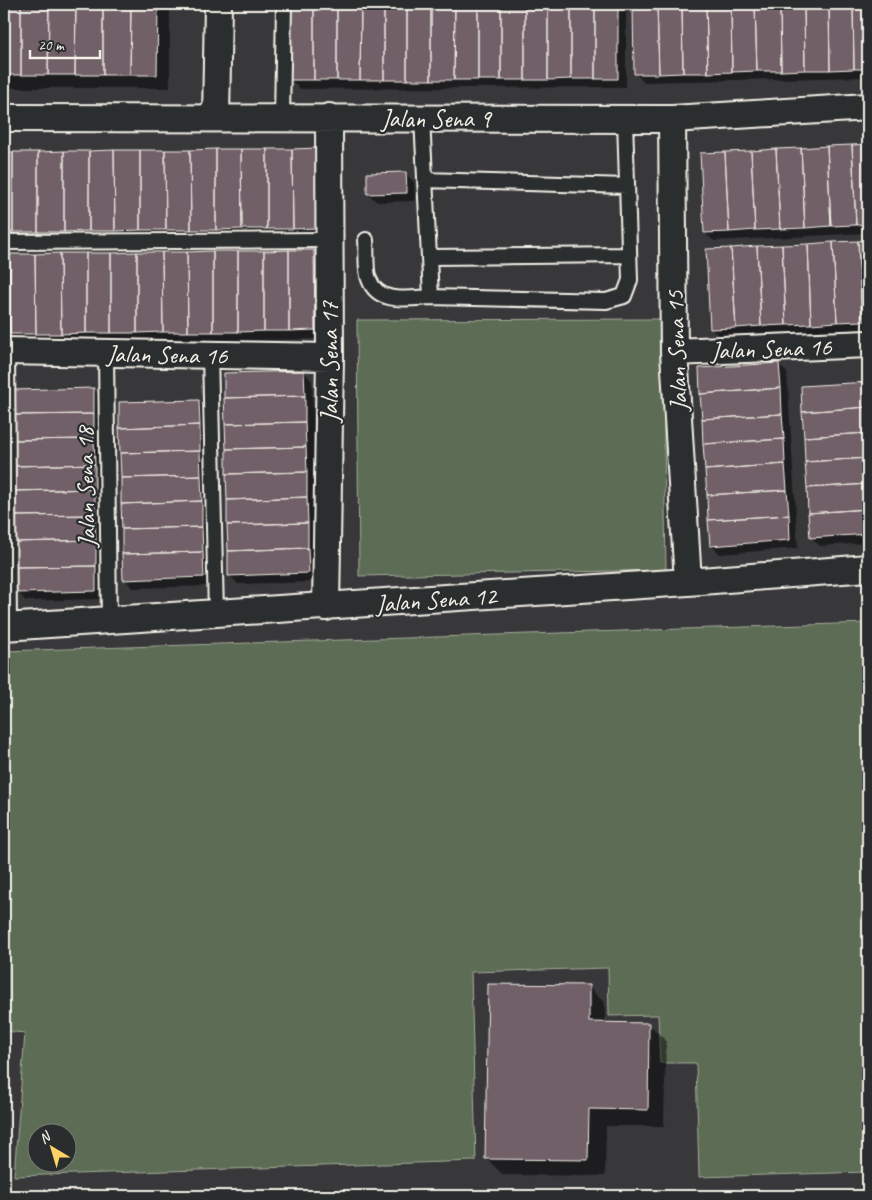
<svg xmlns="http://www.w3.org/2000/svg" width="872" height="1200" font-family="Caveat,sans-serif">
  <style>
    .green { fill: #5b6c54; stroke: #a8ae9e; fill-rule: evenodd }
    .shadow { fill: #0007 }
    .building { fill: #716068; stroke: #f4f1e8 }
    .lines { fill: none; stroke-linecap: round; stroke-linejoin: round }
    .lane-casing { stroke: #f4f1e8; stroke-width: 18 }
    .street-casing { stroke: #f4f1e8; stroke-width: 30 }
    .lane { stroke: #2a2d2e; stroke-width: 14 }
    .street { stroke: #2a2d2e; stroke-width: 26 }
    .labels { text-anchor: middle; stroke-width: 4.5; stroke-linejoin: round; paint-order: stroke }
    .street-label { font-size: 25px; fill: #f4f1e8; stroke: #2a2d2e }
  </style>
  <rect width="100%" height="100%" fill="#38373a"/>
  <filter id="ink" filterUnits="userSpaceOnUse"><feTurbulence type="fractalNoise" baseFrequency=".02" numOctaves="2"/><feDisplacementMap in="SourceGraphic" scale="10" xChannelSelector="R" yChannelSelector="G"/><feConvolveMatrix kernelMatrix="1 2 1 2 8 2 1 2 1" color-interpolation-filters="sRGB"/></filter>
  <g filter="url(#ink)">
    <!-- green -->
    <path class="green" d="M 662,319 L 666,570 L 359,576 L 357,320 Z
      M 868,623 L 868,1172 L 699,1177 L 696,1063 L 660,1063 L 658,1015 L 609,1016 L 608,968 L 471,972 L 476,1161 L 14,1176 L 25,1033 L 4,1031 L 4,651 ZM 38,1132 L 68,1132 L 68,1162 L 38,1162 Z"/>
    <!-- shadow -->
    <path class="shadow" d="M 4,4 L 170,4 L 170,88 L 4,88 Z
      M 292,4 L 626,4 L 626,87 L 300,89 L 291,80 Z
      M 634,4 L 868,4 L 868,77 L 644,82 L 636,74 Z
      M 868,145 L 868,233 L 714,241 L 705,233 L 701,154 Z
      M 317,149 L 326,236 L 4,240 L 4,153 Z
      M 406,174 L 414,182 L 415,201 L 377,202 L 368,194 Z
      M 868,242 L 868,329 L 720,337 L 711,329 L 707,250 Z
      M 314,251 L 322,260 L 323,339 L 4,343 L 4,255 Z
      M 779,364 L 787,373 L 798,548 L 720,554 L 711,545 Z
      M 304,372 L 312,381 L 317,582 L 238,584 L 229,575 Z
      M 868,383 L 868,543 L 820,546 L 811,538 L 802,388 Z
      M 93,389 L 102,398 L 104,599 L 26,601 L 17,592 Z
      M 199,401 L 207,410 L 212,586 L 133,588 L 124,579 Z
      M 588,987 L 605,1003 L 605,1023 L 649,1024 L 666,1041 L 664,1126 L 606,1126 L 605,1176 L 503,1175 L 486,1158 Z"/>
    <!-- building -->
    <path class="building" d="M 4,4 L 21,4 L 21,75 L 4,75 Z
      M 21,4 L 49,4 L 48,75 L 21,75 Z
      M 49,4 L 76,4 L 75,75 L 48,75 Z
      M 76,4 L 103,4 L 103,75 L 75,75 Z
      M 103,4 L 131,4 L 130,75 L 103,75 Z
      M 131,4 L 158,4 L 157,75 L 130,75 Z
      M 290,4 L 314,4 L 314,80 L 290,80 Z
      M 314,4 L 337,4 L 337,80 L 314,80 Z
      M 337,4 L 361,4 L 360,80 L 337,80 Z
      M 361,4 L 384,4 L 384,80 L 360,80 Z
      M 384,4 L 407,4 L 407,80 L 384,80 Z
      M 407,4 L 431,4 L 431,80 L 407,80 Z
      M 431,4 L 455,4 L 454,80 L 431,80 Z
      M 455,4 L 478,4 L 478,80 L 454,80 Z
      M 478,4 L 501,4 L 501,80 L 478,80 Z
      M 501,4 L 525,4 L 525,80 L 501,80 Z
      M 525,4 L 548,4 L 548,80 L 525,80 Z
      M 548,4 L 571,4 L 571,79 L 548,80 Z
      M 571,4 L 595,4 L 595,79 L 571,79 Z
      M 595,4 L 618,4 L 618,79 L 595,79 Z
      M 633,4 L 657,4 L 659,74 L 634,74 Z
      M 657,4 L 682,4 L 683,73 L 659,74 Z
      M 682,4 L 706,4 L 708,73 L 683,73 Z
      M 706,4 L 731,4 L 732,72 L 708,73 Z
      M 731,4 L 755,4 L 757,71 L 732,72 Z
      M 755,4 L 780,4 L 781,71 L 757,71 Z
      M 780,4 L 804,4 L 805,70 L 781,71 Z
      M 804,4 L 829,4 L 830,70 L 805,70 Z
      M 829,4 L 853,4 L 854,69 L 830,70 Z
      M 853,4 L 868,4 L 868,69 L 854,69 Z
      M 868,144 L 868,224 L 856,225 L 852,145 Z
      M 852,145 L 856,225 L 831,226 L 827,146 Z
      M 827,146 L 831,226 L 805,228 L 801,148 Z
      M 318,148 L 318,228 L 293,229 L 292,149 Z
      M 801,148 L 805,228 L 780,229 L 776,149 Z
      M 216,149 L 241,149 L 242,229 L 216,230 Z
      M 216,149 L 216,230 L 191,230 L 190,150 Z
      M 241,149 L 267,149 L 267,229 L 242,229 Z
      M 267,149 L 292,149 L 293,229 L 267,229 Z
      M 776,149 L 780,229 L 755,230 L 751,151 Z
      M 114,150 L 140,150 L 140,230 L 115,231 Z
      M 114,150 L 115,231 L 89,231 L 89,151 Z
      M 140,150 L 165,150 L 166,230 L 140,230 Z
      M 165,150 L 190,150 L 191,230 L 166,230 Z
      M 64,151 L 89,151 L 89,231 L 64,232 Z
      M 64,151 L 64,232 L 38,232 L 38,152 Z
      M 751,151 L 755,230 L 729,232 L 725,152 Z
      M 4,152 L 13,152 L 13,232 L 4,232 Z
      M 13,152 L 38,152 L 38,232 L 13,232 Z
      M 725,152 L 729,232 L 704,233 L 700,153 Z
      M 406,172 L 407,193 L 367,194 L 367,173 Z
      M 868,240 L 868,321 L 862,321 L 858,241 Z
      M 858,241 L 862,321 L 837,322 L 833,242 Z
      M 833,242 L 837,322 L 811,324 L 808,244 Z
      M 808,244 L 811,324 L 786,325 L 782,245 Z
      M 782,245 L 786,325 L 761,326 L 757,246 Z
      M 757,246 L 761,326 L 736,328 L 731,248 Z
      M 731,248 L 736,328 L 710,329 L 706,249 Z
      M 289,250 L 289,331 L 264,331 L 264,251 Z
      M 289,250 L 314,250 L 315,330 L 289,331 Z
      M 213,251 L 238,251 L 238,332 L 213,332 Z
      M 213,251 L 213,332 L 188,332 L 187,252 Z
      M 238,251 L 264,251 L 264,331 L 238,332 Z
      M 137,252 L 162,252 L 163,332 L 137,333 Z
      M 137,252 L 137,333 L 111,333 L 111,253 Z
      M 162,252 L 187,252 L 188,332 L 163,332 Z
      M 60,253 L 86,253 L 86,333 L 61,334 Z
      M 60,253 L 61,334 L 36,334 L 35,254 Z
      M 86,253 L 111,253 L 111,333 L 86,333 Z
      M 4,254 L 10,254 L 10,334 L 4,334 Z
      M 10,254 L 35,254 L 36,334 L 10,334 Z
      M 779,363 L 781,388 L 700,394 L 699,368 Z
      M 304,371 L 305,396 L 224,398 L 224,373 Z
      M 868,382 L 868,407 L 802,412 L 801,386 Z
      M 94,388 L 94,414 L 13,415 L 13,390 Z
      M 781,388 L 782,414 L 702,419 L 700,394 Z
      M 305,396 L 305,422 L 225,424 L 224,398 Z
      M 199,400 L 200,425 L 119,428 L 119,402 Z
      M 868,407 L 868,433 L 804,437 L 802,412 Z
      M 94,414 L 94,439 L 14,440 L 13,415 Z
      M 782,414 L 784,439 L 703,444 L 702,419 Z
      M 305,422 L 306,447 L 226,449 L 225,424 Z
      M 200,425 L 200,451 L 120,453 L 119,428 Z
      M 868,433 L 868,458 L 805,462 L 804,437 Z
      M 94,439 L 95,464 L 14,466 L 14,440 Z
      M 784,439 L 785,464 L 705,470 L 703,444 Z
      M 306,447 L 307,472 L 226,474 L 226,449 Z
      M 200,451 L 201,476 L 121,478 L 120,453 Z
      M 868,458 L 868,484 L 807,488 L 805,462 Z
      M 95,464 L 95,489 L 15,491 L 14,466 Z
      M 785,464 L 787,490 L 707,495 L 705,470 Z
      M 307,472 L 307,497 L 227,500 L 226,474 Z
      M 201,476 L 202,501 L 121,504 L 121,478 Z
      M 868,484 L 868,509 L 808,513 L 807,488 Z
      M 95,489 L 95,515 L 15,516 L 15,491 Z
      M 787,490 L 789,515 L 708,520 L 707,495 Z
      M 307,497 L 308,523 L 227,525 L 227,500 Z
      M 202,501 L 202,527 L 122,529 L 121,504 Z
      M 868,509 L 868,534 L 810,538 L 808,513 Z
      M 95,515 L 96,540 L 15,542 L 15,516 Z
      M 789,515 L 790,540 L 710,546 L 708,520 Z
      M 308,523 L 308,548 L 228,551 L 227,525 Z
      M 202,527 L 203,552 L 122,554 L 122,529 Z
      M 96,540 L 96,566 L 16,567 L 15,542 Z
      M 308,548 L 309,573 L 228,576 L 228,551 Z
      M 203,552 L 204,577 L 123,580 L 122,554 Z
      M 96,566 L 96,591 L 16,593 L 16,567 Z
      M 488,984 L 589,985 L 589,1022 L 649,1023 L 648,1110 L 589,1109 L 588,1160 L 485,1159 Z"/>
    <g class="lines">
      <defs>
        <path id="lane" d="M 282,118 L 284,4
          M 422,118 L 431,297 L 606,301 L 624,296 L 630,280 L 625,119
          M 425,180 L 627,186
          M 366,240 C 367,251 365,270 369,279 C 378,305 409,298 431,297
          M 4,242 L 329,240
          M 429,257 L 629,255
          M 7,351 L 9,627
          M 106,353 L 109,621
          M 210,354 L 216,614"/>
        <path id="street" d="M 4,118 L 672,119 L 868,107
          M 216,118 L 218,4
          M 672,119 L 674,352 L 688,582
          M 4,351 L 330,357
          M 674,352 L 868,344
          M 326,607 L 330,357 L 329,117
          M 4,627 L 688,582 L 868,568"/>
      </defs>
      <!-- lane casing -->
      <use href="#lane" class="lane-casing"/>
      <!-- street casing -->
      <use href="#street" class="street-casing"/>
      <!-- lane -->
      <use href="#lane" class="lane"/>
      <!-- street -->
      <use href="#street" class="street"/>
    </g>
  </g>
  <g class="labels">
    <!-- street labels -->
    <g class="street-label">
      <text x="436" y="127">Jalan Sena 9</text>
      <text transform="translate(771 348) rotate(-2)" y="9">Jalan Sena 16</text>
      <text transform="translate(676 351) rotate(-92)" y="9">Jalan Sena 15</text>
      <text transform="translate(167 354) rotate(1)" y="9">Jalan Sena 16</text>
      <text transform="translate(329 362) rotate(-90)" y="9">Jalan Sena 17</text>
      <text transform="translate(85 487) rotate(-91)" y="9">Jalan Sena 18</text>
      <text transform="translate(436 599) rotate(-4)" y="9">Jalan Sena 12</text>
    </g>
  </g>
  <!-- margin -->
  <rect width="872" height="1200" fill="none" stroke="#2a2d2e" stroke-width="20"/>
  <rect x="10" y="10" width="852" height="1180" fill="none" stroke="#f4f1e8" stroke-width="2" filter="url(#ink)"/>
  <!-- north arrow -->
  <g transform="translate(52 1148) rotate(322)"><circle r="24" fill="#2a2d2e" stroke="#7b7b78"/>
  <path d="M0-4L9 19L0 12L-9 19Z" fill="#ffd166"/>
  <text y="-8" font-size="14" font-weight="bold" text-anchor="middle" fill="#f4f1e8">N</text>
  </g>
  <!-- scale -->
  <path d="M30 50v8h70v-8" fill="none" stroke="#f4f1e8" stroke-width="2.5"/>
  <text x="38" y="50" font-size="15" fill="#f4f1e8" stroke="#2a2d2e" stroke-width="4" paint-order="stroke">20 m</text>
</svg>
